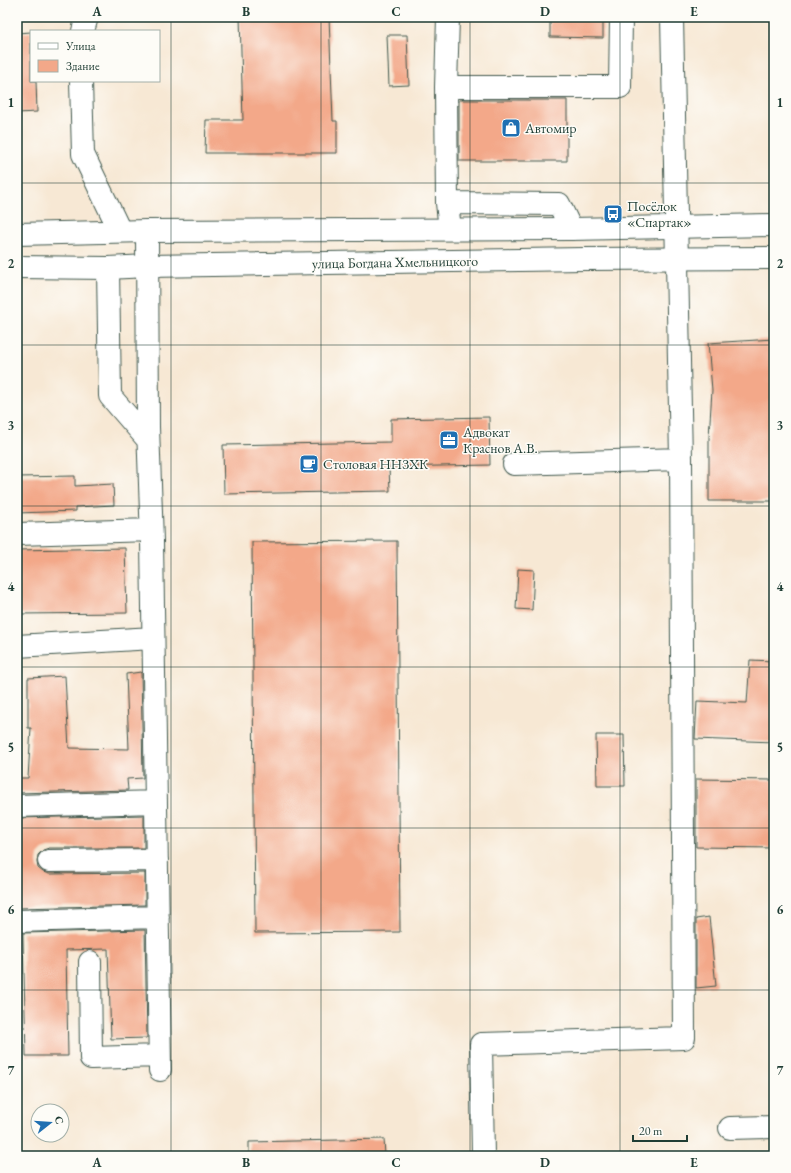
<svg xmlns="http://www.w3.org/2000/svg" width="791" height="1173" font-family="'EB Garamond',serif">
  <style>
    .building { fill: #f3a889 }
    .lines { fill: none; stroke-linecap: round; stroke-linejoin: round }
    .minor-casing { stroke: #3f574c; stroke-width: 24 }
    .highway-casing { stroke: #3f574c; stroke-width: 24 }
    .minor { stroke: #fff; stroke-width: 22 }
    .highway { stroke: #fff; stroke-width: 22 }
    .grid { fill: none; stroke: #1f3d34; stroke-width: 1; stroke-opacity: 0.55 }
    .labels { text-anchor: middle; stroke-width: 3; stroke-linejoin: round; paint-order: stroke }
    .poi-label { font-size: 14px; fill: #1f3d34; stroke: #fdfcf7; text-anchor: start }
    .street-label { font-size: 14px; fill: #1f3d34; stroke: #fdfcf7 }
    .neatline { fill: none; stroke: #1f3d34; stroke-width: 1.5 }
    .grid-label { font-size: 13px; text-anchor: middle; font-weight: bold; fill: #1f3d34 }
  </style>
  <rect width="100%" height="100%" fill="#fdfcf7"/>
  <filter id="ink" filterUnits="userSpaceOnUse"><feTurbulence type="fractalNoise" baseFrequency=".025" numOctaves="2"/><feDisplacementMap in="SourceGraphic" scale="8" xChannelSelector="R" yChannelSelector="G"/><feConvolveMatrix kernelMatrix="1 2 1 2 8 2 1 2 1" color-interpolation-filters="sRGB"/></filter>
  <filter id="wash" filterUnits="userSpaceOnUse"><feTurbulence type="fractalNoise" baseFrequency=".012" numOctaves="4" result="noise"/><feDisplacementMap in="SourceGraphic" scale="16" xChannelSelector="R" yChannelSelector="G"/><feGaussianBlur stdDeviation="0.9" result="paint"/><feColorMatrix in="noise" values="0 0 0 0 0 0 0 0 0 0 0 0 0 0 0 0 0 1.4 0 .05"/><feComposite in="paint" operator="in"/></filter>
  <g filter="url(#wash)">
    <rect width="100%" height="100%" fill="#f7e8d4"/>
    <g id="blocks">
      <!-- building -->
      <path class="building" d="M 240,17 L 329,17 L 333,121 L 337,121 L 337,153 L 205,153 L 206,120 L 243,120 Z
        M 550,17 L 603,17 L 603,38 L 550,37 Z
        M 31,32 L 31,81 L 36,81 L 37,112 L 17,113 L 17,33 Z
        M 387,35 L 407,35 L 409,85 L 389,86 Z
        M 459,100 L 567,100 L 567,161 L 459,161 Z
        M 774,339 L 774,501 L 709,501 L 709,437 L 712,390 L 708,343 Z
        M 489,417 L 490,465 L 389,467 L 390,491 L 224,494 L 223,445 L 391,442 L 391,419 Z
        M 75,476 L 75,486 L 113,484 L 114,505 L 76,507 L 76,511 L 17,513 L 17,477 Z
        M 397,541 L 400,932 L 255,933 L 252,542 Z
        M 125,548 L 127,613 L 17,614 L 17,550 Z
        M 518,569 L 534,570 L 532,610 L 516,609 Z
        M 750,660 L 774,661 L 774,742 L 695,739 L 697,701 L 747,703 Z
        M 141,672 L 143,778 L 127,779 L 128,790 L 17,793 L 17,778 L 28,778 L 31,728 L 28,728 L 28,678 L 65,676 L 69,748 L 129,749 L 126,674 Z
        M 596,735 L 624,735 L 625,786 L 597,786 Z
        M 696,779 L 774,780 L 774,848 L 696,847 Z
        M 144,815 L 144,848 L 49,848 L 43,850 L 38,855 L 37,862 L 38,868 L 43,872 L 49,874 L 145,873 L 145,905 L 17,908 L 17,818 Z
        M 709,917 L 716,986 L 696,988 L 696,919 Z
        M 145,930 L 147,1038 L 111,1039 L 108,949 L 66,950 L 68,1056 L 26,1056 L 23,933 Z
        M 384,1139 L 385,1156 L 249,1156 L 249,1142 Z"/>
    </g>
  </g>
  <g filter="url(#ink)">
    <use href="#blocks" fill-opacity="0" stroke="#3f574c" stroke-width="1"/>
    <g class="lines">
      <defs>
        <path id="minor" d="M 448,17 L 446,87 L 447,203 L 450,229
          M 83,31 L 87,17
          M 81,81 L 83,154 L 120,231
          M 446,87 L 620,87 L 621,17
          M 447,203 L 559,204 L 571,229
          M 147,231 L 148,427 L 152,541 L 160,1070
          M 108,268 L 110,396 L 148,440
          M 514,464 L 681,459
          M 17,534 L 151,530
          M 17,646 L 153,638
          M 17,806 L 156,802
          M 49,861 L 157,860
          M 17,921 L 158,917
          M 90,962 L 91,1058 L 159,1056
          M 730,1128 L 774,1127
          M 483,1156 L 481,1044 L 684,1038 L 681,459 L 672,17"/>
        <path id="highway" d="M 17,234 L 147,231 L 571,229 L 774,225
          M 17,267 L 108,268 L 147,266 L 584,259 L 774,258"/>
      </defs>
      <!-- minor casing -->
      <use href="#minor" class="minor-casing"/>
      <!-- highway casing -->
      <use href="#highway" class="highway-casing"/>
      <!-- minor -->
      <use href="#minor" class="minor"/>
      <!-- highway -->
      <use href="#highway" class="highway"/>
    </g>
  </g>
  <!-- grid -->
  <path class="grid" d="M 171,17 L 171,1156M 321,17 L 321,1156M 470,17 L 470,1156M 620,17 L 620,1156M 17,183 L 774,183M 17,345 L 774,345M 17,506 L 774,506M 17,667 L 774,667M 17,828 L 774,828M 17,990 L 774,990"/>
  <!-- icons -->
  <defs>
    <symbol id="shop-square" viewBox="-11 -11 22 22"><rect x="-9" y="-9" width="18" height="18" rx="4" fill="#1f6fb2" stroke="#fdfcf7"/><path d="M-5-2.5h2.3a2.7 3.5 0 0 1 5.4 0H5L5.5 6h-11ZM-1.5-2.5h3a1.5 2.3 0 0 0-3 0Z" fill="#fff"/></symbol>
    <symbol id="bus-square" viewBox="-11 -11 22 22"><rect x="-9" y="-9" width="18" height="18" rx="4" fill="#1f6fb2" stroke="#fdfcf7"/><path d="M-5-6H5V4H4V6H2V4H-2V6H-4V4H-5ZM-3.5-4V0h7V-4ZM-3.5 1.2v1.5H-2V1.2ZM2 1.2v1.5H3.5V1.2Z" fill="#fff"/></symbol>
    <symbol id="office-square" viewBox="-11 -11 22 22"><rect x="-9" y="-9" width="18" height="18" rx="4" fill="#1f6fb2" stroke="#fdfcf7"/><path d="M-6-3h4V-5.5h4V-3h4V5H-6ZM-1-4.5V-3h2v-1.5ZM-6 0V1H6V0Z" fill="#fff"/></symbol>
    <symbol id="cafe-square" viewBox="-11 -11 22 22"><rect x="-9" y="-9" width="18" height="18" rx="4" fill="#1f6fb2" stroke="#fdfcf7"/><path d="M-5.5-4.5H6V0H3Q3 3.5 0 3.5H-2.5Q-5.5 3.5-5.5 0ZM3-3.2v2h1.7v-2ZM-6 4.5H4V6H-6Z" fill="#fff"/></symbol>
  </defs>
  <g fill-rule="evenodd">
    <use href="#shop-square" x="500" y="117" width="22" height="22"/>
    <use href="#bus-square" x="602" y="203" width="22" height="22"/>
    <use href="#office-square" x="438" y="429" width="22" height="22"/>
    <use href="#cafe-square" x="298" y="453" width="22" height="22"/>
  </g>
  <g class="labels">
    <!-- poi labels -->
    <g class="poi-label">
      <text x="525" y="133">Автомир</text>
      <text x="627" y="211">Посёлок<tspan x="627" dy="16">«Спартак»</tspan></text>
      <text x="463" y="437">Адвокат<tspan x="463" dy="16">Краснов А.В.</tspan></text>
      <text x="323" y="469">Столовая ННЗХК</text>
    </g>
    <!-- street labels -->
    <g class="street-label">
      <text transform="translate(395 262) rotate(-1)" y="5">улица Богдана Хмельницкого</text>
    </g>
  </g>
  <!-- margin -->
  <rect width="791" height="1173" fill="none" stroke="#fdfcf7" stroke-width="44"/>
  <!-- legend -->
  <rect x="30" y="30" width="130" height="52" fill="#fdfcf7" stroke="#a4b0a9"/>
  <rect x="38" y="43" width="20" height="6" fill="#ffffff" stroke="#a4b0a9"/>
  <text x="66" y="50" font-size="12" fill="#1f3d34">Улица</text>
  <rect x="38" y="60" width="20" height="12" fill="#f3a889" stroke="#a4b0a9"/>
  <text x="66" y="70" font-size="12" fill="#1f3d34">Здание</text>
  <!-- north arrow -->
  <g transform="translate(50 1123) rotate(73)"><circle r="19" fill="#fdfcf7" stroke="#a4b0a9"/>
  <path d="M0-3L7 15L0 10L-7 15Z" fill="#1f6fb2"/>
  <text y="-6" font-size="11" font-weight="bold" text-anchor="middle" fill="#1f3d34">С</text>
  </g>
  <!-- scale -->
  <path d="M633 1135v6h54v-6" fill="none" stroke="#1f3d34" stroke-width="2"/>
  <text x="639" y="1135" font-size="12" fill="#1f3d34" stroke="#fdfcf7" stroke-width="3" paint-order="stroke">20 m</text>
  <rect x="22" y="22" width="747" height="1129" class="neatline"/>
  <g class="grid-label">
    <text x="97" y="16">A</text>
    <text x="246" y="16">B</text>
    <text x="396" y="16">C</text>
    <text x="545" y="16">D</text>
    <text x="694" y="16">E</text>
    <text x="11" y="107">1</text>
    <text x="780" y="107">1</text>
    <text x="11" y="268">2</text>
    <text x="780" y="268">2</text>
    <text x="11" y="430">3</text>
    <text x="780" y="430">3</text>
    <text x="11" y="591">4</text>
    <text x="780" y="591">4</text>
    <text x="11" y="752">5</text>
    <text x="780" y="752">5</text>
    <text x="11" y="914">6</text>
    <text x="780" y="914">6</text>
    <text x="11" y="1075">7</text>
    <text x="780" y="1075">7</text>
    <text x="97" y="1167">A</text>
    <text x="246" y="1167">B</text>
    <text x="396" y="1167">C</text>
    <text x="545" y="1167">D</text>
    <text x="694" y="1167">E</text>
  </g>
</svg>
